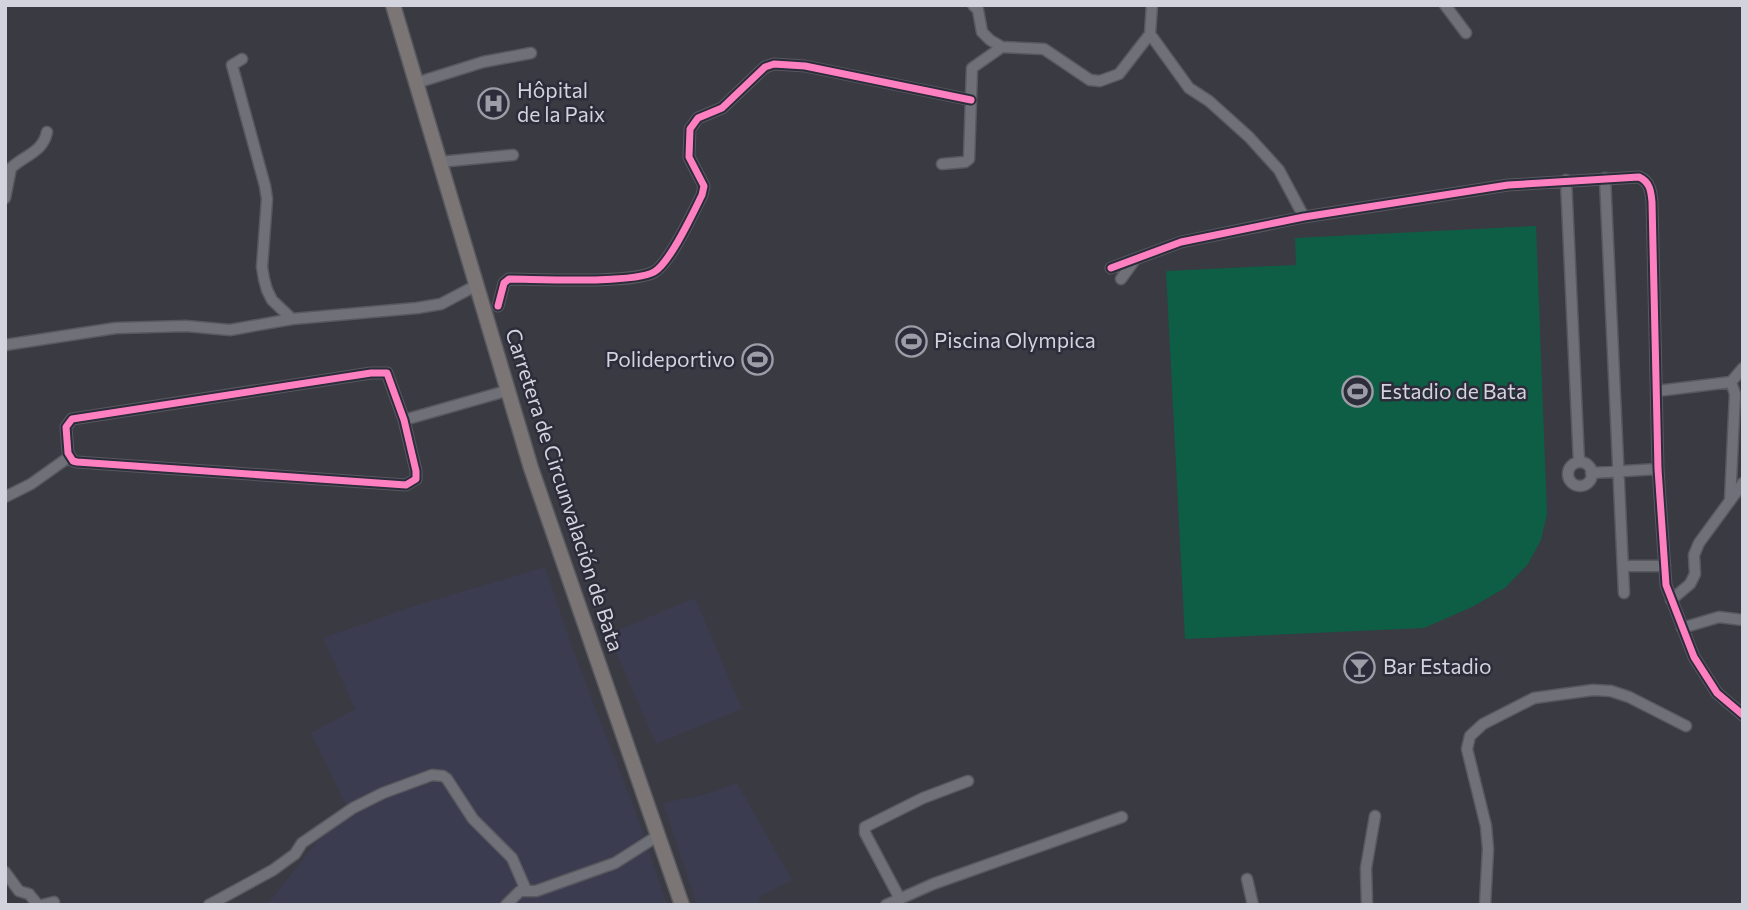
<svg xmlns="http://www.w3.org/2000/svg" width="1748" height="910" font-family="Commissioner,sans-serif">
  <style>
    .built { fill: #3b3c50 }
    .green { fill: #0d5e45 }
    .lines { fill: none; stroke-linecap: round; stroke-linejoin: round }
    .minor-casing { stroke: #58585f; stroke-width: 13 }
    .major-casing { stroke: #58585f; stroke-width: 17 }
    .minor { stroke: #707178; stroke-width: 10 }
    .major { stroke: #7b7575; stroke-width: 14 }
    .cycleway-casing { stroke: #2c2c3b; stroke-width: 11 }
    .cycleway { stroke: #ff80c0; stroke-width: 7 }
    .labels { text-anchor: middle; stroke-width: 5; stroke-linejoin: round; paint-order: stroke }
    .poi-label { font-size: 21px; fill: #d3d3dd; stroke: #2c2c3b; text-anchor: start }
    .street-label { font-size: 21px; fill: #d3d3dd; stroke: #2c2c3b }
  </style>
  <rect width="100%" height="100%" fill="#3a3a42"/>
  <!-- built -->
  <path class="built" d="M 545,567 L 576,658 L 638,818 L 667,905 L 267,905 L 346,805 L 311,733 L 355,709 L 323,638 L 411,607 Z
    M 695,598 L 742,709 L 656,744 L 608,634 Z
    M 737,783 L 792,880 L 759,897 L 761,905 L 697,905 L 663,803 L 706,794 Z"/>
  <!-- green -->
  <path class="green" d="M 1536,226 L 1547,514 L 1541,540 L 1528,564 L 1505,588 L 1472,607 L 1424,628 L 1185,639 L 1166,271 L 1296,265 L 1295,238 Z"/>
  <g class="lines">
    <defs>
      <path id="minor" d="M 973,5 L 978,10 L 982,32 L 990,40 L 1002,47 L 1044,49 L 1090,80 L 1100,81 L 1119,74 L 1150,34 L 1152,5
        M 1445,5 L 1466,33
        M 1150,34 L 1189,88 L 1209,101 L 1249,137 L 1279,170 L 1304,217
        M 242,59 L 232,65 L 265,186 L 267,199 L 262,267 L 264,279 L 267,290 L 272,300 L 292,319
        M 416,83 L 483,62 L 531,53
        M 439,162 L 513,155
        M 942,164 L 965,162 L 969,159 L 972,68 L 1002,47
        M 1605,178 L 1624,593
        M 1566,180 L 1579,462
        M 5,198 L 11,168 C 25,155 43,152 47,132
        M 1111,268 L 1181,242 L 1304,217 L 1508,185 L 1639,177 C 1650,182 1651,191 1652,202 L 1658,469 L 1666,585 L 1694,657 L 1717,693 L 1743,715
        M 1121,279 L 1134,261
        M 498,306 L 504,283 L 509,279 C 538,279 632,284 654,272 C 670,263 693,213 702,195 L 704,186 L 689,157 L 690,129 L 698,118 L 722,108 L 765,67 L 774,64 L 805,66 L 971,100
        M 5,345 L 116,328 L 186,326 L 230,330 L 292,319 L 417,308 L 441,304 L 477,285
        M 371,373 L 387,373 L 404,420 L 416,471 L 416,479 L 406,485 L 77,462 L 73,461 L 68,453 L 66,427 L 72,419 Z
        M 1657,391 L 1731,382 L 1743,368
        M 404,420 L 506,391
        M1568 474a12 12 0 1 1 24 0a12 12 0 1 1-24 0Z
        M 1591,473 L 1658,469
        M 5,497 L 31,484 L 69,457
        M 1730,501 L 1735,394 L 1731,382
        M 1623,566 L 1665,566
        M 1671,600 L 1690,584 L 1695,574 L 1694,555 L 1699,543 L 1743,483
        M 1682,628 L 1719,617 L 1743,620
        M 5,872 L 19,891 L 29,894 L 38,905
        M 1247,879 L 1253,905
        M 900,899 L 865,833 L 865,827 L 923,798 L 968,781
        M 42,905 L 54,902
        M 209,905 L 273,870 L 295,854 L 302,843 L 353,808 L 383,793 L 432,775 L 443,776 L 447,779 L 473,819 L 512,858 L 526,890
        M 506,905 L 520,891 L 536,891 L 615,863 L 659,835
        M 886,905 L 933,884 L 1122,817
        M 1367,905 L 1366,868 L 1375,816
        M 1485,905 L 1488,849 L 1486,826 L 1467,749 L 1470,736 L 1483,724 L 1534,698 L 1593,690 L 1611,691 L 1629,697 L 1686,726"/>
      <path id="major" d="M 393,5 L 531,468 L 682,905"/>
    </defs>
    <!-- minor casing -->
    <use href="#minor" class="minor-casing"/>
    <!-- major casing -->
    <use href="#major" class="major-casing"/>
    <!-- minor -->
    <use href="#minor" class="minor"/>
    <!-- major -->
    <use href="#major" class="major"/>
    <defs>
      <path id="cycleway" d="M 1111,268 L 1181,242 L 1304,217 L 1508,185 L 1639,177 C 1650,182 1651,191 1652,202 L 1658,469 L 1666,585 L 1694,657 L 1717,693 L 1743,715
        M 498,306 L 504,283 L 509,279 C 538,279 632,284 654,272 C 670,263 693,213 702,195 L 704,186 L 689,157 L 690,129 L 698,118 L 722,108 L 765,67 L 774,64 L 805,66 L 971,100
        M 371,373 L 387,373 L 404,420 L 416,471 L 416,479 L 406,485 L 77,462 L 73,461 L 68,453 L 66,427 L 72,419 Z"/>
    </defs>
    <!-- cycleway casing -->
    <use href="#cycleway" class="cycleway-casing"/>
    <!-- cycleway -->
    <use href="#cycleway" class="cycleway"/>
  </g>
  <!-- icons -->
  <defs>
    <symbol id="hospital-ring" viewBox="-11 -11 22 22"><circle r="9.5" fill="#2c2c3b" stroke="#9d9da7" stroke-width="1.5"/><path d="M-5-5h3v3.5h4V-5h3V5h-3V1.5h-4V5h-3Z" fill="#9d9da7"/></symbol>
    <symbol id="stadium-ring" viewBox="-11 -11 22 22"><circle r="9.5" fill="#2c2c3b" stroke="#9d9da7" stroke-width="1.5"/><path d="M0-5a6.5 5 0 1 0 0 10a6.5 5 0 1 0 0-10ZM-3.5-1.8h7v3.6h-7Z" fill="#9d9da7"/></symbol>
    <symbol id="bar-ring" viewBox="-11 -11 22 22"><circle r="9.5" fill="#2c2c3b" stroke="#9d9da7" stroke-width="1.5"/><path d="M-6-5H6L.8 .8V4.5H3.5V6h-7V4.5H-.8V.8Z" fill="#9d9da7"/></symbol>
  </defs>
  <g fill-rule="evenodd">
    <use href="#hospital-ring" x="476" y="86" width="35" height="35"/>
    <use href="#stadium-ring" x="894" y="324" width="35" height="35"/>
    <use href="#stadium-ring" x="740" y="342" width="35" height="35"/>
    <use href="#stadium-ring" x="1340" y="374" width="35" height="35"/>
    <use href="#bar-ring" x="1342" y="650" width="35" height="35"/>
  </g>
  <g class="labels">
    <!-- poi labels -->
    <g class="poi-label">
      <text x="517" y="98">Hôpital<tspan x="517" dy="24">de la Paix</tspan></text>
      <text x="934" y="348">Piscina Olympica</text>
      <text x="735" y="367" text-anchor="end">Polideportivo</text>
      <text x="1380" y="399">Estadio de Bata</text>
      <text x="1383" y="674">Bar Estadio</text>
    </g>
    <!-- street labels -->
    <g class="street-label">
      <text transform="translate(564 490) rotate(72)" y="7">Carretera de Circunvalación de Bata</text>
    </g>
  </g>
  <!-- border -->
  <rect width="1748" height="910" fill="none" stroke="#d3d3dd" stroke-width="14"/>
</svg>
